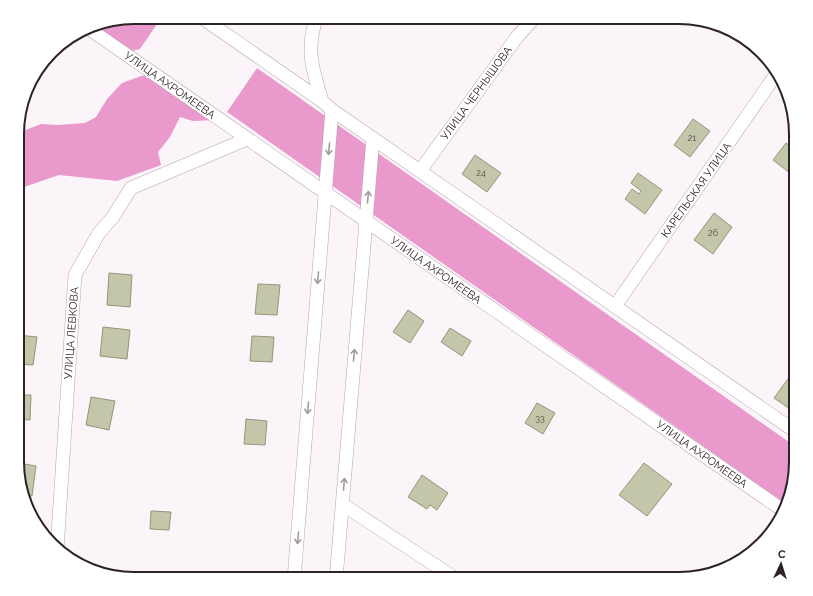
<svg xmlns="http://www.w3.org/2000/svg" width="813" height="596" font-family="Raleway,sans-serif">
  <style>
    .forest { fill: #e999cb }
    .building { fill: #c4c6a9; stroke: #949579 }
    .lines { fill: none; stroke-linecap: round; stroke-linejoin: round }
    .minor-casing { stroke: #bca0b1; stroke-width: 14 }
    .minor { stroke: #fff; stroke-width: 13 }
    .oneway { stroke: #a09c9e }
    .labels { text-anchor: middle; stroke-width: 3.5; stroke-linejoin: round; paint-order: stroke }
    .number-label { font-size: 9px; fill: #534b48 }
    .street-label { font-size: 11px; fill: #2d2228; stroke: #fff }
    .rim { fill: none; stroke: #2d2228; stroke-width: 2 }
  </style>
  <rect width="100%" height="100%" fill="#fbf5f9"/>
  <!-- forest -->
  <path class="forest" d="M 134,17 L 154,17 L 157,24 L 140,49 L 120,54 L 85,30 L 96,23 Z
    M 257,68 L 796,447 C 796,466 796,488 787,505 L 227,112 Z
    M 148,75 L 214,120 L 193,121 L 180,117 L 170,137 L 158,152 L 161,165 L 117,181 L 59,175 L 18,189 L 18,133 L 41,124 L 58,125 L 85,123 L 96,117 L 107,99 L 122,83 L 141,76 Z"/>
  <!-- building -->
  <path class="building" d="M 693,119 L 710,131 L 690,157 L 674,145 Z
    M 786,143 L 796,150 L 795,177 L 773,160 Z
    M 475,155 L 501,173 L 487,192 L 462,174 Z
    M 638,173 L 662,190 L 645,214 L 625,199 L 632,189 L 639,194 L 641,191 L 631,183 Z
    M 714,213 L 732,227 L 713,254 L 694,240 Z
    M 109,273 L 132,275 L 130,307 L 107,305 Z
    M 258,284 L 280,285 L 277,315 L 255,314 Z
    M 408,310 L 424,321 L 410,343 L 393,332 Z
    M 103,327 L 130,330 L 127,359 L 100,356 Z
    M 450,328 L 471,341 L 462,356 L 441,342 Z
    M 18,335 L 37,337 L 33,365 L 18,364 Z
    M 252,336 L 274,337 L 272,362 L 250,361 Z
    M 796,368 L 796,413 L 774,398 Z
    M 18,395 L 31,395 L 30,420 L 18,419 Z
    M 91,397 L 115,401 L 109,430 L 86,425 Z
    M 537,403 L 555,413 L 543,434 L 525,423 Z
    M 246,419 L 267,421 L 265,445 L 244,444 Z
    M 18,463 L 36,466 L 32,496 L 24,495 L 18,477 Z
    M 644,463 L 672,484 L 647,516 L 619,495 Z
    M 422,475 L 448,493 L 437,510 L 430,505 L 427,509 L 408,497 Z
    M 151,511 L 171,512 L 169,530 L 150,529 Z"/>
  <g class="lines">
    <defs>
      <path id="minor" d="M 201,17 L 322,101 L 332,110 L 796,432
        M 317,17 C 305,48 313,71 322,101
        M 88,28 L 784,511
        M 420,171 L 517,37 L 535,17
        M 615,306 L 777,73
        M 342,504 L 456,579
        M 57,549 L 75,275 L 99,233 L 113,217 L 131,188 L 247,139
        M 294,579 L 332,110
        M 336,579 L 373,138"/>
    </defs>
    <!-- minor casing -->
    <use href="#minor" class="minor-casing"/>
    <!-- minor -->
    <use href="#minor" class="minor"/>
  </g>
  <!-- one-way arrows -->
  <defs><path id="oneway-shaft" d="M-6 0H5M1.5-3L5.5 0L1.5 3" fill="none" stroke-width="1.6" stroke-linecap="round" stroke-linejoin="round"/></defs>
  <g class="oneway">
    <use href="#oneway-shaft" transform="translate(329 149) rotate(95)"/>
    <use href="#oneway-shaft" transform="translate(368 197) rotate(-85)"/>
    <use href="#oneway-shaft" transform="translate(318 278) rotate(95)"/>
    <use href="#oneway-shaft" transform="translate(354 355) rotate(-85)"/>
    <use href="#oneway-shaft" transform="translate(308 408) rotate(95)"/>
    <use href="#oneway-shaft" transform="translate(344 484) rotate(-85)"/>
    <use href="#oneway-shaft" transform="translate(298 538) rotate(95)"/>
  </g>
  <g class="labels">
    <!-- number labels -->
    <g class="number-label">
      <text x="692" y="141">21</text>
      <text x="481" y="176">24</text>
      <text x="713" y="236">26</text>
      <text x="540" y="421">33</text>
    </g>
    <!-- street labels -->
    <g class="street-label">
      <text transform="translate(170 85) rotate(35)" y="4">УЛИЦА АХРОМЕЕВА</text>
      <text transform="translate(476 93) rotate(-54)" y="4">УЛИЦА ЧЕРНЫШОВА</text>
      <text transform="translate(696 190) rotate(-55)" y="4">КАРЕЛЬСКАЯ УЛИЦА</text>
      <text transform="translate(436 270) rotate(35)" y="4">УЛИЦА АХРОМЕЕВА</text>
      <text transform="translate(71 333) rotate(-86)" y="4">УЛИЦА ЛЕВКОВА</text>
      <text transform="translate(702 454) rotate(35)" y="4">УЛИЦА АХРОМЕЕВА</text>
    </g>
  </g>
  <!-- crop -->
  <path d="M0 0H813V596H0ZM134 24H679A110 110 0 0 1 789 134V462A110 110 0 0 1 679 572H134A110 110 0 0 1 24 462V134A110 110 0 0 1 134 24Z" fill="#fff" fill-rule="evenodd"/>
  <path class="rim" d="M134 24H679A110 110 0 0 1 789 134V462A110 110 0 0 1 679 572H134A110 110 0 0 1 24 462V134A110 110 0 0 1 134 24Z"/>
  <!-- north arrow -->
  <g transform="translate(781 564) rotate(4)" stroke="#ffffff" stroke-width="3" paint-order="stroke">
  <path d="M0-3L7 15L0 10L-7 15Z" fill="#2d2228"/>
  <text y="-6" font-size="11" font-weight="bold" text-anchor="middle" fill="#2d2228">С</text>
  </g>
</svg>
